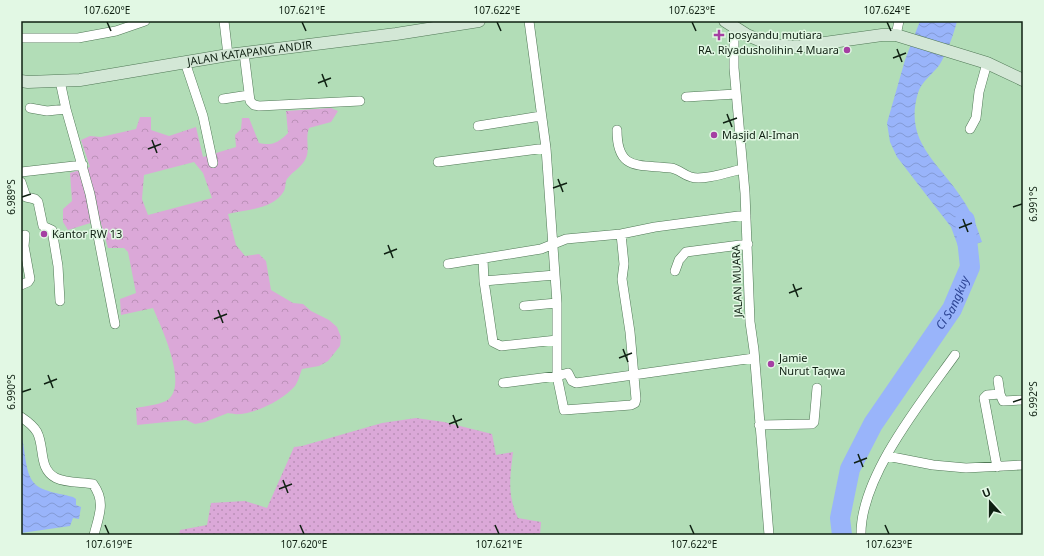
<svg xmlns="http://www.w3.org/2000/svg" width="1044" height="556" font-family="'Noto Sans',sans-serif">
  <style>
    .grass { fill: url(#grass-dots) }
    .forest { fill: url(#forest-crowns); fill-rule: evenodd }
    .water { fill: url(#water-waves) }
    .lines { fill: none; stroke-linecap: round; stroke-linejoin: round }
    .river { stroke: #99b4fa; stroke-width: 20 }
    .street-casing { stroke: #507856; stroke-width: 10 }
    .secondary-casing { stroke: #507856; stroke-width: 13 }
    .street { stroke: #fff; stroke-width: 9 }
    .secondary { stroke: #d3e7d6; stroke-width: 12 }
    .ticks { fill: none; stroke: #0f2012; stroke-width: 1.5 }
    .poi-dot { fill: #a53fa3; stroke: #e2f8e4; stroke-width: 1.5 }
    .labels { text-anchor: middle; stroke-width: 3; stroke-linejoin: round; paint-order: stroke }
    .poi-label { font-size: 11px; fill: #0f2012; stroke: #e2f8e4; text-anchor: start }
    .street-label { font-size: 11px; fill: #0f2012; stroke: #e2f8e4 }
    .water-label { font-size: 12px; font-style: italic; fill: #2c4393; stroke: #e2f8e4 }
    .neatline { fill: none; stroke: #0f2012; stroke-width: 1.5 }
    .ticks-label { font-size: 10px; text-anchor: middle; fill: #0f2012 }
  </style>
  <defs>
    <pattern id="grass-dots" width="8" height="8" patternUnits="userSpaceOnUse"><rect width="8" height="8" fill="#dba8d8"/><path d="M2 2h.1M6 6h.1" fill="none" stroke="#bb90b8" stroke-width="1.8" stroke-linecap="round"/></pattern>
    <pattern id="forest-crowns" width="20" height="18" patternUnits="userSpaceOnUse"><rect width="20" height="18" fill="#dba8d8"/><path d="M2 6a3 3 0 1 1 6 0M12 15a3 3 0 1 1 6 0" fill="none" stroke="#bb90b8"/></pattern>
    <pattern id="water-waves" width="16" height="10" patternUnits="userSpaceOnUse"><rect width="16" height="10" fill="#99b4fa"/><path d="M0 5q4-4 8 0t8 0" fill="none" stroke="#839ad5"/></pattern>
  </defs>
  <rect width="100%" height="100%" fill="#b2ddb7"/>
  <!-- grass -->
  <path class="grass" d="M 416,418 L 444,422 L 492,434 L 496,455 L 513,452 C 510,478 507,495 518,518 L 541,522 L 540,535 L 179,535 L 180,530 L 207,525 L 211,503 L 245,501 L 267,508 L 294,447 L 302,446 L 382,423 Z"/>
  <!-- forest -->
  <path class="forest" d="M 331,108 L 338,111 L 331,122 L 309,128 C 305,139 310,149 306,158 C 302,167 293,171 287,179 C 285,182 286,187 284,191 C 273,210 247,209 228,214 L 236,245 L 245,256 L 259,254 L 266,261 L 271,290 L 293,303 L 303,304 L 311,311 L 329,320 L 337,327 L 341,337 L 340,346 L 328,361 L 319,366 L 302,369 C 300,374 298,382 295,386 C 282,401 247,419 228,413 L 205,422 L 195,424 L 186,420 L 137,425 L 136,408 C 145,406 158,405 166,401 C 190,387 161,327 153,308 L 121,315 L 120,299 L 136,293 L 128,252 L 124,248 L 108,248 L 100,220 L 68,230 L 63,222 L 63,209 L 72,201 L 70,173 L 90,167 L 81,140 L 90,136 L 101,137 L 136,129 L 140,117 L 151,117 L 151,130 L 169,136 L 196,127 L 203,157 L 236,147 L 235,135 L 241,129 L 242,118 L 249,118 L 259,143 C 272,146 278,143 288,133 L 286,111 ZM 194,162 L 203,173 L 212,198 L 148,215 L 142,199 L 144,175 Z"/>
  <!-- water -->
  <path class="water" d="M 920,21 L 957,21 C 954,34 947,52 940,64 C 934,73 921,82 918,93 C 903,143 941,164 963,200 C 972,213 977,227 982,242 L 959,249 L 951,227 L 897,157 L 890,142 L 887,123 L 905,60 Z
    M 21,435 C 26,449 24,473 35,484 C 43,492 63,494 73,497 L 76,499 L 76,505 L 81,507 L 79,519 L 73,518 L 70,526 L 21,533 Z"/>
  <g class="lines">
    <!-- river -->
    <path class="river" id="s1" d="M 842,535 L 840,518 L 850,469 L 873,424 L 952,309 L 970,267 L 965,220"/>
    <defs>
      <path id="street" d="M 224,21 L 228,55
        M 529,21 L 546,148 L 557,303 L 557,340
        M 734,27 L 734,68 L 745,193 L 750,322 L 754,350 L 769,535
        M 896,35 L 899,21
        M 21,38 L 78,38 L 116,31 L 145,21
        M 244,53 L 250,101 L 254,105 L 259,106 L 360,101
        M 185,62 L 203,116 L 213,163
        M 686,97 L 736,94
        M 223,99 L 249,95
        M 30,108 L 47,111 L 66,109 L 60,81
        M 66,109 L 90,194 L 115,324
        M 478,126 L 541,116
        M 970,129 L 976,118 L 979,92 L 987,63
        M 617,130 C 617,172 639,164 671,168 C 679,169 683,175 691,177 C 703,181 729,172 742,169
        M 438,162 L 546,148
        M 21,172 L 83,165
        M 21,182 L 26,197 L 35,199 L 38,202 L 43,226 L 52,230 L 58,266 L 60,301
        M 483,259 L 484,281 L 493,342 L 501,346 L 557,340 L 557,376 L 564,410 L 631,405 L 635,403 L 636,399 L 630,332 L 622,279 L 624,264 L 621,234
        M 448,264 L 541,249 L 566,239 L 621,234 L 655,227 L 746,215
        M 675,271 L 679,260 L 686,252 L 748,244
        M 484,281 L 555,275
        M 21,285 L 28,282 L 30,279 L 24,246 L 25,235
        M 524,306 L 557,303
        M 998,380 L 1000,394
        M 503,383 L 557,376 L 568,373 L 572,381 L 576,383 L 754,358
        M 21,417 C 27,421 33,425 37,432 C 45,447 38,469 56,478 C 66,483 82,482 93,484 C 106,502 99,515 94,535
        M 759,425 L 812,424 L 814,422 L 817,388
        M 887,456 L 933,465 L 966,468 L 1023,465
        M 997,467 L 984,398 L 987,395 L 1000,394 L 1003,401 L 1023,400
        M 861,535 C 860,477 922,401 955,355"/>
      <g id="secondary">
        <path d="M 725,21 L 747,35 L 759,40 L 773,45 L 796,47 L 882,35 L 896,35 L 987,63 L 1023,80"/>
        <path id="s2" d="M 21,81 L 28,82 L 80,80 L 228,55 L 396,34 L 479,21"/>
      </g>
    </defs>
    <!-- street casing -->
    <use href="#street" class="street-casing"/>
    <!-- secondary casing -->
    <use href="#secondary" class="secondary-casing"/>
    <!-- street -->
    <use href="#street" class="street"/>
    <!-- secondary -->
    <use href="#secondary" class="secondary"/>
  </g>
  <!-- ticks -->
  <path class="ticks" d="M 107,22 L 111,31M 302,22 L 306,31M 497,22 L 501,31M 692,22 L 696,31M 887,22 L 891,31M 897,49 L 902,62M 893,58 L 906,53M 322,74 L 327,87M 318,83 L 331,78M 727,114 L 732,127M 723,123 L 737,118M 152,140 L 157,153M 148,149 L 161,144M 558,179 L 563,192M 553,188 L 567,183M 22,197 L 31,194M 1013,207 L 1022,204M 963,219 L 968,232M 959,228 L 972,223M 388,245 L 393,258M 384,254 L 397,249M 793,284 L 798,297M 789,293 L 802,288M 218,310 L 223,323M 214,319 L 227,314M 623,349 L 628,362M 619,358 L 632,353M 48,375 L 53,388M 44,384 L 57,379M 22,392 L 31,389M 1013,402 L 1022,399M 453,415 L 458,428M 449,424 L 462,419M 858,454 L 863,467M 854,463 L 867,458M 283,480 L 288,493M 279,489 L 292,484M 105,525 L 109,534M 300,525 L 304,534M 495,525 L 499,534M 690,525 L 694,534M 885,525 L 889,534"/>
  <!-- markers -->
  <g class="poi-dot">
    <path d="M717 29h4v4h4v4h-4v4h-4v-4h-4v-4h4z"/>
    <circle cx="847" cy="50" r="4"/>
    <circle cx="714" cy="135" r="4"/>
    <circle cx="44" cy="234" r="4"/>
    <circle cx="771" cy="364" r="4"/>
  </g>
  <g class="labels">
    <!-- poi labels -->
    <g class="poi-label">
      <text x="728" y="39">posyandu mutiara</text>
      <text x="839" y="54" text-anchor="end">RA. Riyadusholihin 4 Muara</text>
      <text x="722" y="139">Masjid Al-Iman</text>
      <text x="52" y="238">Kantor RW 13</text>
      <text x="779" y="362">Jamie<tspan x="779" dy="13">Nurut Taqwa</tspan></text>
    </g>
    <!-- street labels -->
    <g class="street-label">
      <text dy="4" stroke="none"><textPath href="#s2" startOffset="231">JALAN KATAPANG ANDIR</textPath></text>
      <text transform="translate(737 281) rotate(-92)" y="4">JALAN MUARA</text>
    </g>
    <!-- water labels -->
    <g class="water-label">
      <text dy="4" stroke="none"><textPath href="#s1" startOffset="263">Ci Sangkuy</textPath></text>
    </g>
  </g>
  <!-- border -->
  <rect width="1044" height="556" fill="none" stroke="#e2f8e4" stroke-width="44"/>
  <!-- north arrow -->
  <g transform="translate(990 502) rotate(339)" stroke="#e2f8e4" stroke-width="3" paint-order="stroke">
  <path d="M0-3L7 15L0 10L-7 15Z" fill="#0f2012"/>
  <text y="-6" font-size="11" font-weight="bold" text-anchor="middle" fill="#0f2012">U</text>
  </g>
  <rect x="22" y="22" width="1000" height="512" class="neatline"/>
  <g class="ticks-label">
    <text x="107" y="14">107.620°E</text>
    <text x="302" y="14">107.621°E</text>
    <text x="497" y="14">107.622°E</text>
    <text x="692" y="14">107.623°E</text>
    <text x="887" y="14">107.624°E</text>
    <text transform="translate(11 197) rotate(-90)" y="4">6.989°S</text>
    <text transform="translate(1033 204) rotate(-90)" y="4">6.991°S</text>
    <text transform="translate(11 392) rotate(-90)" y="4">6.990°S</text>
    <text transform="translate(1033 399) rotate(-90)" y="4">6.992°S</text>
    <text x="109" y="548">107.619°E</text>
    <text x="304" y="548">107.620°E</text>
    <text x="499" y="548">107.621°E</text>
    <text x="694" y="548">107.622°E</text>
    <text x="889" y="548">107.623°E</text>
  </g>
</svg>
